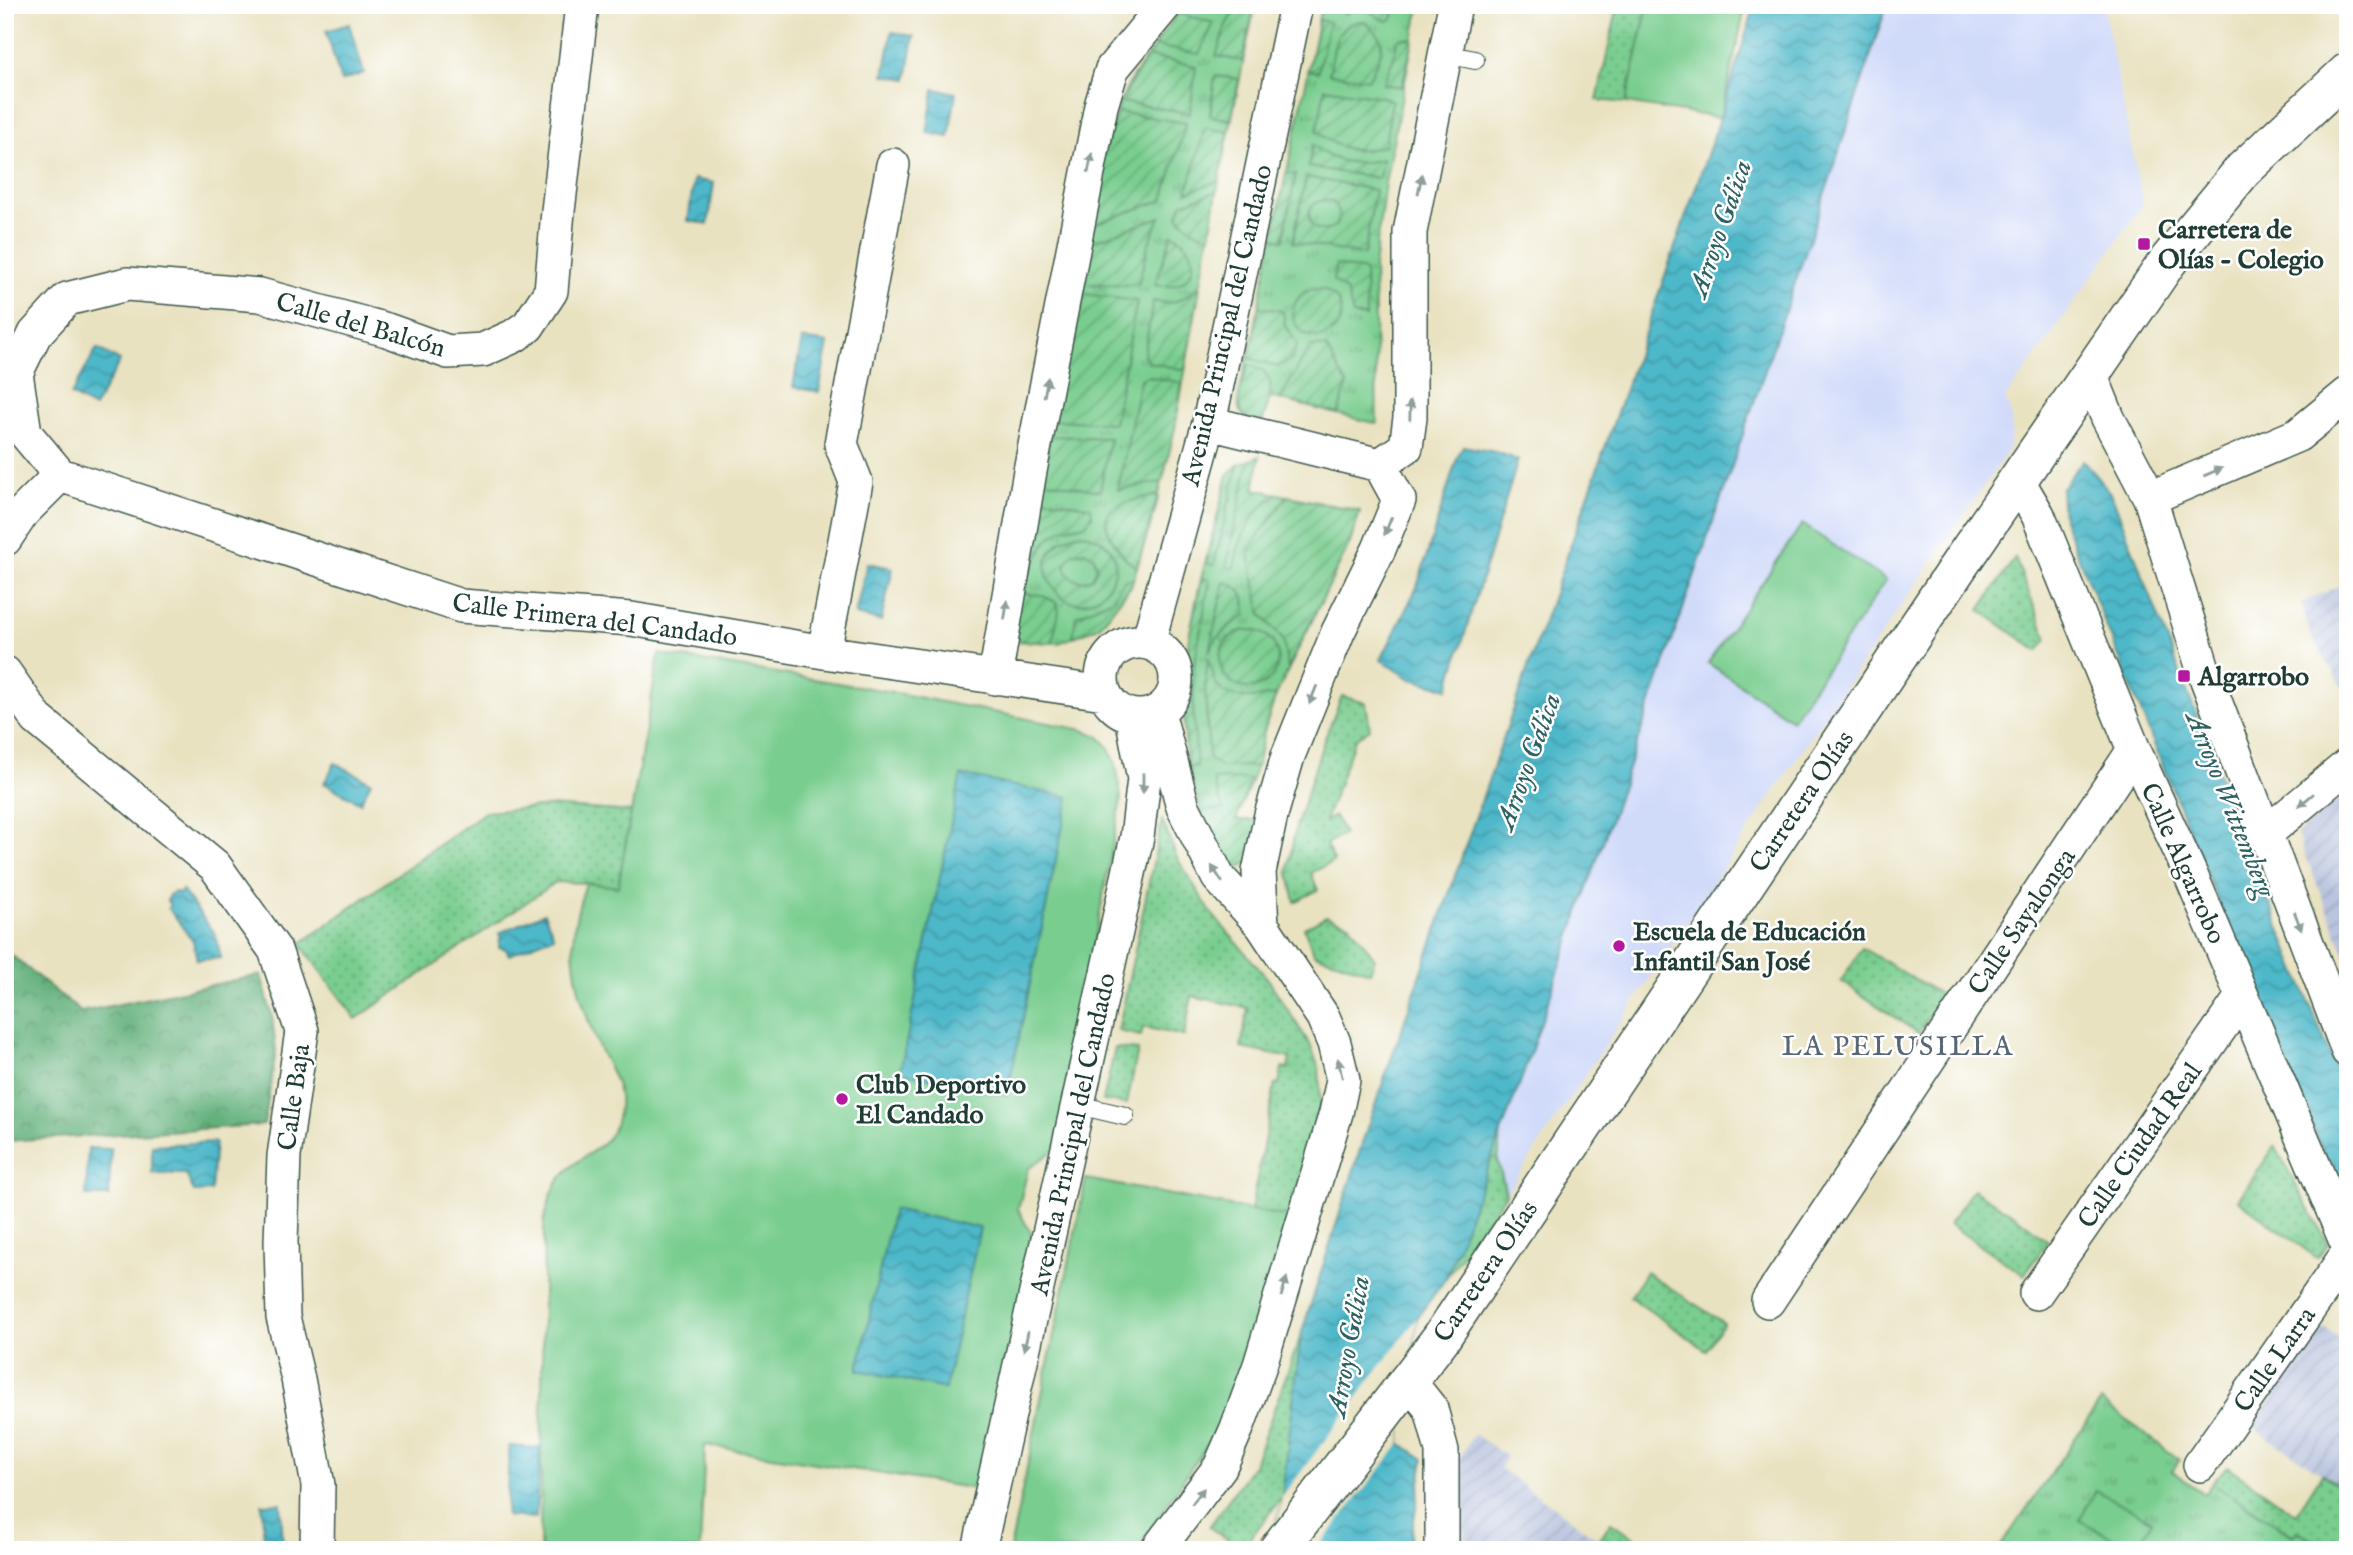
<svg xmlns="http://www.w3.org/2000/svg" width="2353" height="1555" font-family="'IM FELL English',serif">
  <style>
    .built { fill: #d0daf9 }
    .industrial { fill: url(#industrial-furrows) }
    .grass { fill: url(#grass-dots); stroke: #4c8562; stroke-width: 2 }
    .forest { fill: url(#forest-crowns); stroke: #407657; stroke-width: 2 }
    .park { fill: url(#park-tufts); stroke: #4c8562; stroke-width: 2 }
    .garden { fill: url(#garden-furrows); stroke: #4c8562; stroke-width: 2; fill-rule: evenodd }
    .pitch { fill: #79cd8f; stroke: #4c8562; stroke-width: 2 }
    .water { fill: url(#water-waves); stroke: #367a7e; stroke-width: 2 }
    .pier { fill: #e9e2c1 }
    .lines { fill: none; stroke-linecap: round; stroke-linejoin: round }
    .lane-casing { stroke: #3d5649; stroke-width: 20 }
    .street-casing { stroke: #3d5649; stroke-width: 36 }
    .secondary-casing { stroke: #3d5649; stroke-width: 41 }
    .lane { stroke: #fff; stroke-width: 18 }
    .street { stroke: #fff; stroke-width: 33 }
    .secondary { stroke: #fff; stroke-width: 38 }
    .oneway { fill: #8f9e9a }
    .poi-dot { fill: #b5179e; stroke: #fff; stroke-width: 2.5 }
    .labels { text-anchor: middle; stroke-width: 5; stroke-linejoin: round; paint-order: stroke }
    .poi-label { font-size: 26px; font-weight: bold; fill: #1f3d34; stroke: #fff; text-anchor: start }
    .street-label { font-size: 26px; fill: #1f3d34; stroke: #fff }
    .water-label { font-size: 28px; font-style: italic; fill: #2d6261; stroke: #fff }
    .neighbourhood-label { font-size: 28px; letter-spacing: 2px; fill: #586775; stroke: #fff }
  </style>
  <defs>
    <pattern id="industrial-furrows" width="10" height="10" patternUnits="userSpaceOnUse" patternTransform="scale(1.75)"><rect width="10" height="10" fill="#bac4de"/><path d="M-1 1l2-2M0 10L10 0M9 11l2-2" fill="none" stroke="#9fa9bf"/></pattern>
    <pattern id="grass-dots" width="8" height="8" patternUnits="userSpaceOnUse" patternTransform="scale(1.75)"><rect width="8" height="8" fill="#79cd8f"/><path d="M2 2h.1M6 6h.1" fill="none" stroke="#63a876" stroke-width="1.8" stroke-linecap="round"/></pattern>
    <pattern id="forest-crowns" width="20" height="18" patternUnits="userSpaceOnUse" patternTransform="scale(1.75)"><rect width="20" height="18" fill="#62b07a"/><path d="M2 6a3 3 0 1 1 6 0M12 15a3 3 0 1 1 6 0" fill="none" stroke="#509065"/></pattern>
    <pattern id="park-tufts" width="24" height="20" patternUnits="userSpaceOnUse" patternTransform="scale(1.75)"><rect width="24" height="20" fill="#79cd8f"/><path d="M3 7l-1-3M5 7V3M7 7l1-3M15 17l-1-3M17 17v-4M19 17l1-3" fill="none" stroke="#63a876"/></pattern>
    <pattern id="garden-furrows" width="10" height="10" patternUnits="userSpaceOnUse" patternTransform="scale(1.75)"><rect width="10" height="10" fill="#79cd8f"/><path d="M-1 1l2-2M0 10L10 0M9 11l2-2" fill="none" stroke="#63a876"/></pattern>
    <pattern id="water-waves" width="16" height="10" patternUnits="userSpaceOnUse" patternTransform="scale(1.75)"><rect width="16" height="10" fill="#4db8c9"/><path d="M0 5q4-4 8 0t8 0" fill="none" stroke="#3f97a4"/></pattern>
  </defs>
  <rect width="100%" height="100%" fill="#fff"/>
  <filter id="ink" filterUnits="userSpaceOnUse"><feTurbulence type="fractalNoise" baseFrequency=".0143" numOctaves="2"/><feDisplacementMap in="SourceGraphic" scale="14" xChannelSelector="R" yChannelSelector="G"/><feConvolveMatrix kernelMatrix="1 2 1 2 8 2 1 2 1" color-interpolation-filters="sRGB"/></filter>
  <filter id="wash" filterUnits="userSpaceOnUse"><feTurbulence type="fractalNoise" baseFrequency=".00686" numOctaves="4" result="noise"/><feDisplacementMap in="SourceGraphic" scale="28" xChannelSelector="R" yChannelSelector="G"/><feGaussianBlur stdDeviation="1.57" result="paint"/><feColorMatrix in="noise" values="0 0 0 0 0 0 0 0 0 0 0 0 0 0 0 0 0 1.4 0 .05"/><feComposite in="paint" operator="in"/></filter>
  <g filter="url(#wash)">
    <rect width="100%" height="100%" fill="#e9e2c1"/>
    <!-- built -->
    <path class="built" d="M 1887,5 L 2103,5 L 2143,205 L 2005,399 L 2011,415 L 2012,433 L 2007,452 L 1808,741 L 1506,1194 L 1498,1161 L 1501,1132 L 1539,1029 L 1811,236 Z"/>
    <!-- industrial -->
    <path class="industrial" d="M 2348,582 L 2348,695 L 2313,640 L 2301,603 Z
      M 2348,792 L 2348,962 L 2297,834 Z
      M 2320,1325 L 2348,1345 L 2348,1491 L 2252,1427 Z
      M 1474,1434 L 1506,1456 L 1500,1468 L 1599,1540 L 1600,1550 L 1467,1550 L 1457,1480 L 1460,1458 Z"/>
    <!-- grass -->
    <path class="grass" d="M 1618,5 L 1648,5 L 1626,103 L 1597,100 Z
      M 2015,558 L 2047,639 L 2038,651 L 1980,610 Z
      M 1342,696 L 1366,703 L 1370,729 L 1355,739 L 1325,821 L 1335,816 L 1344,834 L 1326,844 L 1334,861 L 1311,873 L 1318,890 L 1295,902 L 1288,871 L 1295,830 L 1323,743 Z
      M 550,806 L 631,812 L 618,887 L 586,883 L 556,882 L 356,1019 L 300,944 L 485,812 Z
      M 1162,820 L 1177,858 L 1212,914 L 1268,979 L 1311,1046 L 1319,1069 L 1321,1108 L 1289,1217 L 1251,1210 L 1275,1084 L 1279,1084 L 1282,1068 L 1288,1069 L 1290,1058 L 1241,1048 L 1248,1008 L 1192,996 L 1184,1036 L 1143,1027 L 1141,1036 L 1118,1031 Z
      M 1326,916 L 1350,924 L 1375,959 L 1370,972 L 1314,954 L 1304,928 Z
      M 1862,948 L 1943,996 L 1918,1033 L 1841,981 Z
      M 1115,1048 L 1138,1050 L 1127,1104 L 1103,1101 Z
      M 1501,1132 L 1498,1161 L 1506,1194 L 1446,1278 Z
      M 2275,1146 L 2328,1244 L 2317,1258 L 2238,1200 Z
      M 1973,1189 L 2016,1216 L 2048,1241 L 2024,1275 L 1949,1224 Z
      M 1646,1272 L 1724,1323 L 1706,1350 L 1630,1297 Z
      M 1301,1335 L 1282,1497 L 1242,1549 L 1209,1527 L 1254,1464 Z
      M 2227,1466 L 2296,1514 L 2322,1474 L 2348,1491 L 2348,1550 L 2333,1550 L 2297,1531 L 2294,1536 L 2212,1483 Z
      M 1611,1522 L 1652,1550 L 1600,1550 L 1599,1540 Z"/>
    <!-- forest -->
    <path class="forest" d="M 5,950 L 81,1012 L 261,975 L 272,1016 L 276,1051 L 264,1125 L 5,1141 Z"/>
    <!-- park -->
    <path class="park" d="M 1185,5 L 1255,5 L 1217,191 L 1175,428 L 1155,511 L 1131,586 L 1099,627 L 1059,643 L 1019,641 L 1020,593 L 1100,163 L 1120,102 L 1133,76 Z
      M 1321,5 L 1420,5 L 1385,182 L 1374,267 L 1377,424 L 1270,397 L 1262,423 L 1239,410 C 1237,389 1250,354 1254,332 C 1273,222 1302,115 1321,5 Z
      M 1260,456 L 1254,489 L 1360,511 L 1350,543 L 1276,695 L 1264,731 L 1257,766 L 1236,820 L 1240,867 C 1231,859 1220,851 1212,841 C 1205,832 1202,813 1198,801 C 1162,693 1201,581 1228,475 L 1238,465 Z
      M 2101,1401 L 2180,1460 L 2172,1471 L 2204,1494 L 2212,1483 L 2293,1536 L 2297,1531 L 2333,1550 L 1998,1550 Z"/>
    <!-- garden -->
    <path class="garden" d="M 1238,5 L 1255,5 L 1242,61 L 1216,56 L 1226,25 Z
      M 1343,5 L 1394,5 L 1393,17 L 1389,21 L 1381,19 L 1363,6 L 1354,7 L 1346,14 L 1342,13 Z
      M 1178,13 L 1214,23 L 1199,54 L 1154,46 Z
      M 1319,20 L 1329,22 L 1318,72 L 1308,70 Z
      M 1364,21 C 1392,42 1381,51 1369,79 L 1329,74 C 1335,48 1332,23 1364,21 Z
      M 1401,38 L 1413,39 L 1402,87 L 1383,84 L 1394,56 L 1397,41 Z
      M 1147,56 L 1196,66 L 1190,113 L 1120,102 Z
      M 1215,76 L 1239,79 L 1231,120 L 1210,116 Z
      M 1325,88 L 1386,98 L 1392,101 L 1385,145 C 1359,155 1337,150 1317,131 Z
      M 1117,112 L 1186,123 L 1163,200 L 1091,225 L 1100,163 Z
      M 1205,128 L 1229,132 L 1219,181 L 1187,192 Z
      M 1313,145 C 1333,163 1358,166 1383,159 L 1379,178 L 1308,167 Z
      M 1286,173 L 1296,174 L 1283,240 L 1273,238 Z
      M 1306,177 L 1375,190 L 1364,255 L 1293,242 ZM 1323,200 L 1333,202 C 1354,232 1309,241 1309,215 C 1309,206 1315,203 1323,200 Z
      M 1217,191 L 1210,237 L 1192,230 L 1178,216 L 1182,204 Z
      M 1160,217 L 1148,246 L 1138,285 L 1080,284 L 1088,243 Z
      M 1172,234 C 1208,252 1195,294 1155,285 Z
      M 1336,265 L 1365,271 L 1366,317 L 1353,315 L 1347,292 L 1333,280 Z
      M 1200,284 L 1185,370 L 1148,362 L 1144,354 L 1153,301 C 1173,307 1187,298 1200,284 Z
      M1293 313a24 24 0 1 1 48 0a24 24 0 1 1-48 0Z
      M 1078,293 L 1137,301 L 1114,423 L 1054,420 Z
      M 1259,307 L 1283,311 L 1285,326 L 1297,343 L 1292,359 L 1278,367 L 1249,358 Z
      M 1310,347 L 1326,347 L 1347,384 L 1338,414 L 1280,399 Z
      M 1248,365 C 1253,367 1260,368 1264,372 C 1278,384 1266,409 1262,423 C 1258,422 1250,421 1246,418 C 1230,407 1244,379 1248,365 Z
      M 1147,376 L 1182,383 L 1175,428 L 1162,482 L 1118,490 L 1140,380 Z
      M 1050,436 L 1110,438 L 1100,491 L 1042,480 Z
      M 1260,456 L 1254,489 L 1278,494 C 1252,510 1238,539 1234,568 L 1226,567 L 1249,461 Z
      M 1238,465 L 1214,565 L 1206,563 L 1228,475 Z
      M 1158,495 L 1137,567 C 1125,561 1123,554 1115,544 C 1088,504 1128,502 1158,495 Z
      M 1287,496 L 1360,511 L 1350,543 L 1288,668 L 1283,640 L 1261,614 L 1249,555 L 1250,548 Z
      M 1039,497 L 1091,507 L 1092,516 L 1085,525 C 1064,526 1049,533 1040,552 C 1036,560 1035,567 1028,572 Z
      M 1082,533 C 1157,550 1087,639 1053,587 C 1035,561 1056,538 1082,533 ZM 1085,551 L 1094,557 L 1097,568 L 1092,578 C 1079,584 1068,580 1065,565 L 1073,553 Z
      M 1202,578 L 1210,580 L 1194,666 L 1193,704 L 1197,767 L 1187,766 L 1182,692 L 1189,636 Z
      M 1133,579 L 1131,586 L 1099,627 L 1073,637 L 1076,616 L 1111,600 L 1125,580 Z
      M 1224,582 C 1242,586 1246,597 1246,615 L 1231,625 L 1216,639 L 1209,652 Z
      M 1020,593 L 1041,595 L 1056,602 L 1059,611 L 1052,643 L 1019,641 L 1013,632 Z
      M1220 659a29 29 0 1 1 58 0a29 29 0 1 1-58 0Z
      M 1208,659 C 1213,667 1212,677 1217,685 C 1229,703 1258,698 1276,695 L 1264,731 L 1257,766 L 1222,767 L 1209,759 L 1205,687 Z
      M 1251,779 L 1236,820 L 1260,820 L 1250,861 L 1240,867 L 1221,858 L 1200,811 L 1223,809 L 1213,780 Z"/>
    <!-- pitch -->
    <path class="pitch" d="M 1648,5 L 1746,5 L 1720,118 L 1626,103 Z
      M 1802,524 L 1886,580 L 1792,720 L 1708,663 Z
      M 659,654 L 887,691 L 1083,730 C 1087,732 1095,734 1099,737 C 1117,751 1119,779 1121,800 L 1056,1149 L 1028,1169 L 1018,1210 L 1034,1238 L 976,1489 L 705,1445 L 700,1550 L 540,1550 L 544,1222 C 548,1204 551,1189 564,1174 C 586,1148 614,1152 619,1107 C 622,1084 605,1063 597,1043 C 582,1006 568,963 575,924 C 577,910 582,896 586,883 L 618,887 Z
      M 1086,1179 L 1289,1217 L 1229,1407 L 1213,1436 L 1145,1537 L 1133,1550 L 1010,1550 Z
      M 2096,1490 L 2152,1521 L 2136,1550 L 2079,1520 Z"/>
    <!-- water -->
    <path class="water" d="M 1755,5 L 1887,5 L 1811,236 L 1524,1072 L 1446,1278 L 1417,1318 L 1400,1443 L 1424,1459 L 1409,1550 L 1272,1550 L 1282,1497 L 1301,1335 L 1366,1131 L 1720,118 Z
      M 349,24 L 364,73 L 341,81 L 326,31 Z
      M 892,32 L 914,36 L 907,79 L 884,75 Z
      M 934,89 L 956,93 L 949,137 L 927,133 Z
      M 694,179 L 714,183 L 708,224 L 688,221 Z
      M 802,339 L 828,343 L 819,392 L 793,387 Z
      M 97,348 L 120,361 L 94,408 L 71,395 Z
      M 1463,446 L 1496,452 L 1518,460 L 1448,689 L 1411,679 L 1381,660 L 1417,587 L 1457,458 Z
      M 2083,460 L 2111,493 L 2245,842 L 2348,1099 L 2348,1211 L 2207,875 L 2063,519 L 2061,489 Z
      M 867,563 L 893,568 L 881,621 L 855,615 Z
      M 335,763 L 371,782 L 360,803 L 324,783 Z
      M 961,775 L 1069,797 L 1007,1095 L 900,1072 Z
      M 182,890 L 215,934 L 221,958 L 197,960 L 193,941 L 168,908 L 170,905 L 167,901 L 169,895 L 174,892 L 180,894 Z
      M 544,913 L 554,936 L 509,955 L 506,949 L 499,947 L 499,940 L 501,938 L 499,933 Z
      M 215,1142 L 211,1191 L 194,1192 L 186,1174 L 152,1173 L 152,1145 Z
      M 88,1148 L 111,1149 L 109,1196 L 86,1196 Z
      M 893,1209 L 980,1228 L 945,1389 L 858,1370 Z
      M 509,1446 L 540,1448 L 536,1518 L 506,1516 Z
      M 281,1503 L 283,1550 L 277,1550 L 276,1545 L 264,1546 L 262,1504 Z"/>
    <!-- pier -->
    <path class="pier" d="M 1417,1318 L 1400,1444 L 1316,1550 L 1272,1550 L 1282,1497 Z"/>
  </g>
  <g filter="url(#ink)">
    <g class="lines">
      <defs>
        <path id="lane" d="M 1445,54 L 1475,60
          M 1078,1105 L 1125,1116"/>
        <path id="street" d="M 2090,373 L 2108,418 L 2150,498 L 2204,672 L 2348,1051
          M 1209,423 L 1380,465 L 1399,500 L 1379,549 L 1338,632 L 1288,756 L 1271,815 L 1259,872 L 1262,925
          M 1380,465 L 1406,447 L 1410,418 L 1410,232 L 1455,5
          M 60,475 L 461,606 L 631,619 L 824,652 L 1104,693
          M 60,475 L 25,433 L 16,373 L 35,334 L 67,299 L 127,284 L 260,295 L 387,330 L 448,352 L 483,350 L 514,336 L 528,326 L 551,291 L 558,211 L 582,5
          M 2018,481 L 2038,515 L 2134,750 L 2190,873 L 2348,1246
          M 2150,498 L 2298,435 L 2348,394
          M 5,539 L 23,512 L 60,475
          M1102 679a37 37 0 1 1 74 0a37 37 0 1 1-74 0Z
          M 1148,643 L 1209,423 L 1296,5
          M 824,652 L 856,482 L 841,444 L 893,165
          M 5,673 L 37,719 L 215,866 L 275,950 L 302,1031 L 284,1156 L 281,1242 L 283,1317 L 298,1379 L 318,1485 L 317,1550
          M 995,678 L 1030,471 L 1101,106 L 1112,69 L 1165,5
          M 2264,835 L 2348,765
          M 2036,1293 L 2242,997
          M 1768,1301 L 2134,750
          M 1408,1380 L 1431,1409 L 1442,1451 L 1442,1550
          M 2200,1465 L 2348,1253
          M 979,1550 L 1137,837 L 1144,779 L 1132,716
          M 1157,1550 L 1220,1467 L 1237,1428 L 1260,1365 L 1336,1113 L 1343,1080 L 1334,1043 L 1323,1017 L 1262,925 L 1218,877 L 1183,807 L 1158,712"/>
        <path id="secondary" d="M 1278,1550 L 1441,1338 L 1962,561 L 2168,261 L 2243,170 L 2348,72"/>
      </defs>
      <!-- lane casing -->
      <use href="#lane" class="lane-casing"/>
      <!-- street casing -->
      <use href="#street" class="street-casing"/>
      <!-- secondary casing -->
      <use href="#secondary" class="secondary-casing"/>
      <!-- lane -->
      <use href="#lane" class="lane"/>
      <!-- street -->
      <use href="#street" class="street"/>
      <!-- secondary -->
      <use href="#secondary" class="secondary"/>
    </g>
    <!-- one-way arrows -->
    <defs><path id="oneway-solid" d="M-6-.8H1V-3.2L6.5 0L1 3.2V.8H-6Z" transform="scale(1.75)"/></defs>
    <g class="oneway">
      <use href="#oneway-solid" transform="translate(1090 163) rotate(-79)"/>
      <use href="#oneway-solid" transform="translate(1420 184) rotate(-79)"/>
      <use href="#oneway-solid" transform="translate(1046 387) rotate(-79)"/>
      <use href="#oneway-solid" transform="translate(1410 410) rotate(-89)"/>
      <use href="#oneway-solid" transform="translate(2213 472) rotate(-23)"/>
      <use href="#oneway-solid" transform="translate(1388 526) rotate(112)"/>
      <use href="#oneway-solid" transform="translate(1006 610) rotate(-81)"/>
      <use href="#oneway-solid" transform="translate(1313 695) rotate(112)"/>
      <use href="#oneway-solid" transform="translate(1143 783) rotate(90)"/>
      <use href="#oneway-solid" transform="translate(2306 800) rotate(140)"/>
      <use href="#oneway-solid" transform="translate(1217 874) rotate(-123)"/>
      <use href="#oneway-solid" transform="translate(2298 921) rotate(69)"/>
      <use href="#oneway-solid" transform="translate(1340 1068) rotate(-103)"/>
      <use href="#oneway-solid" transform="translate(1284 1287) rotate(-73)"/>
      <use href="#oneway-solid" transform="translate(1026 1341) rotate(102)"/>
      <use href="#oneway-solid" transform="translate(1198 1496) rotate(-53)"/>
    </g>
  </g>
  <!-- markers -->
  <g class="poi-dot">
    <rect x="2137" y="237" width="14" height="14" rx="3.5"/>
    <rect x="2177" y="669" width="14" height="14" rx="3.5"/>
    <circle cx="1619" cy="946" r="7"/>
    <circle cx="842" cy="1099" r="7"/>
  </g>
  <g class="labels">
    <!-- poi labels -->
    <g class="poi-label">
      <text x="2158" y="238">Carretera de<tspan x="2158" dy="30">Olías - Colegio</tspan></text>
      <text x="2198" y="685">Algarrobo</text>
      <text x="1633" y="940">Escuela de Educación<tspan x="1633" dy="30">Infantil San José</tspan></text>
      <text x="856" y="1093">Club Deportivo<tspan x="856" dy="30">El Candado</tspan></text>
    </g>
    <!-- street labels -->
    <g class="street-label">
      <text transform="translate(361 324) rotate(16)" y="9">Calle del Balcón</text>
      <text transform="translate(1226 325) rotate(-77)" y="9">Avenida Principal del Candado</text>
      <text transform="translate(595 619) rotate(7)" y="9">Calle Primera del Candado</text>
      <text transform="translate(1801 801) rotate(-56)" y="9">Carretera Olías</text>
      <text transform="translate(2184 863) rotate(66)" y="9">Calle Algarrobo</text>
      <text transform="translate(2021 921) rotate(-56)" y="9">Calle Sayalonga</text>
      <text transform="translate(293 1097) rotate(-82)" y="9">Calle Baja</text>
      <text transform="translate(1072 1134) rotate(-78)" y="9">Avenida Principal del Candado</text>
      <text transform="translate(2139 1145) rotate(-55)" y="9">Calle Ciudad Real</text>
      <text transform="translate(1485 1271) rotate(-56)" y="9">Carretera Olías</text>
      <text transform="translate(2274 1359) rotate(-55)" y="9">Calle Larra</text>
    </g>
    <!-- water labels -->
    <g class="water-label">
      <text transform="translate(1719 228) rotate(-71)" y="10">Arroyo Gálica</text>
      <text transform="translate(1527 761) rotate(-70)" y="10">Arroyo Gálica</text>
      <text transform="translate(2232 804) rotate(68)" y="10">Arroyo Wittemberg</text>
      <text transform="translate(1347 1346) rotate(-80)" y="10">Arroyo Gálica</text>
    </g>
    <!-- neighbourhood labels -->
    <g class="neighbourhood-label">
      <text x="1898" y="1055">LA PELUSILLA</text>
    </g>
  </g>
  <!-- margin -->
  <rect width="2353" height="1555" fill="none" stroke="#fff" stroke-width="28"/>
</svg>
